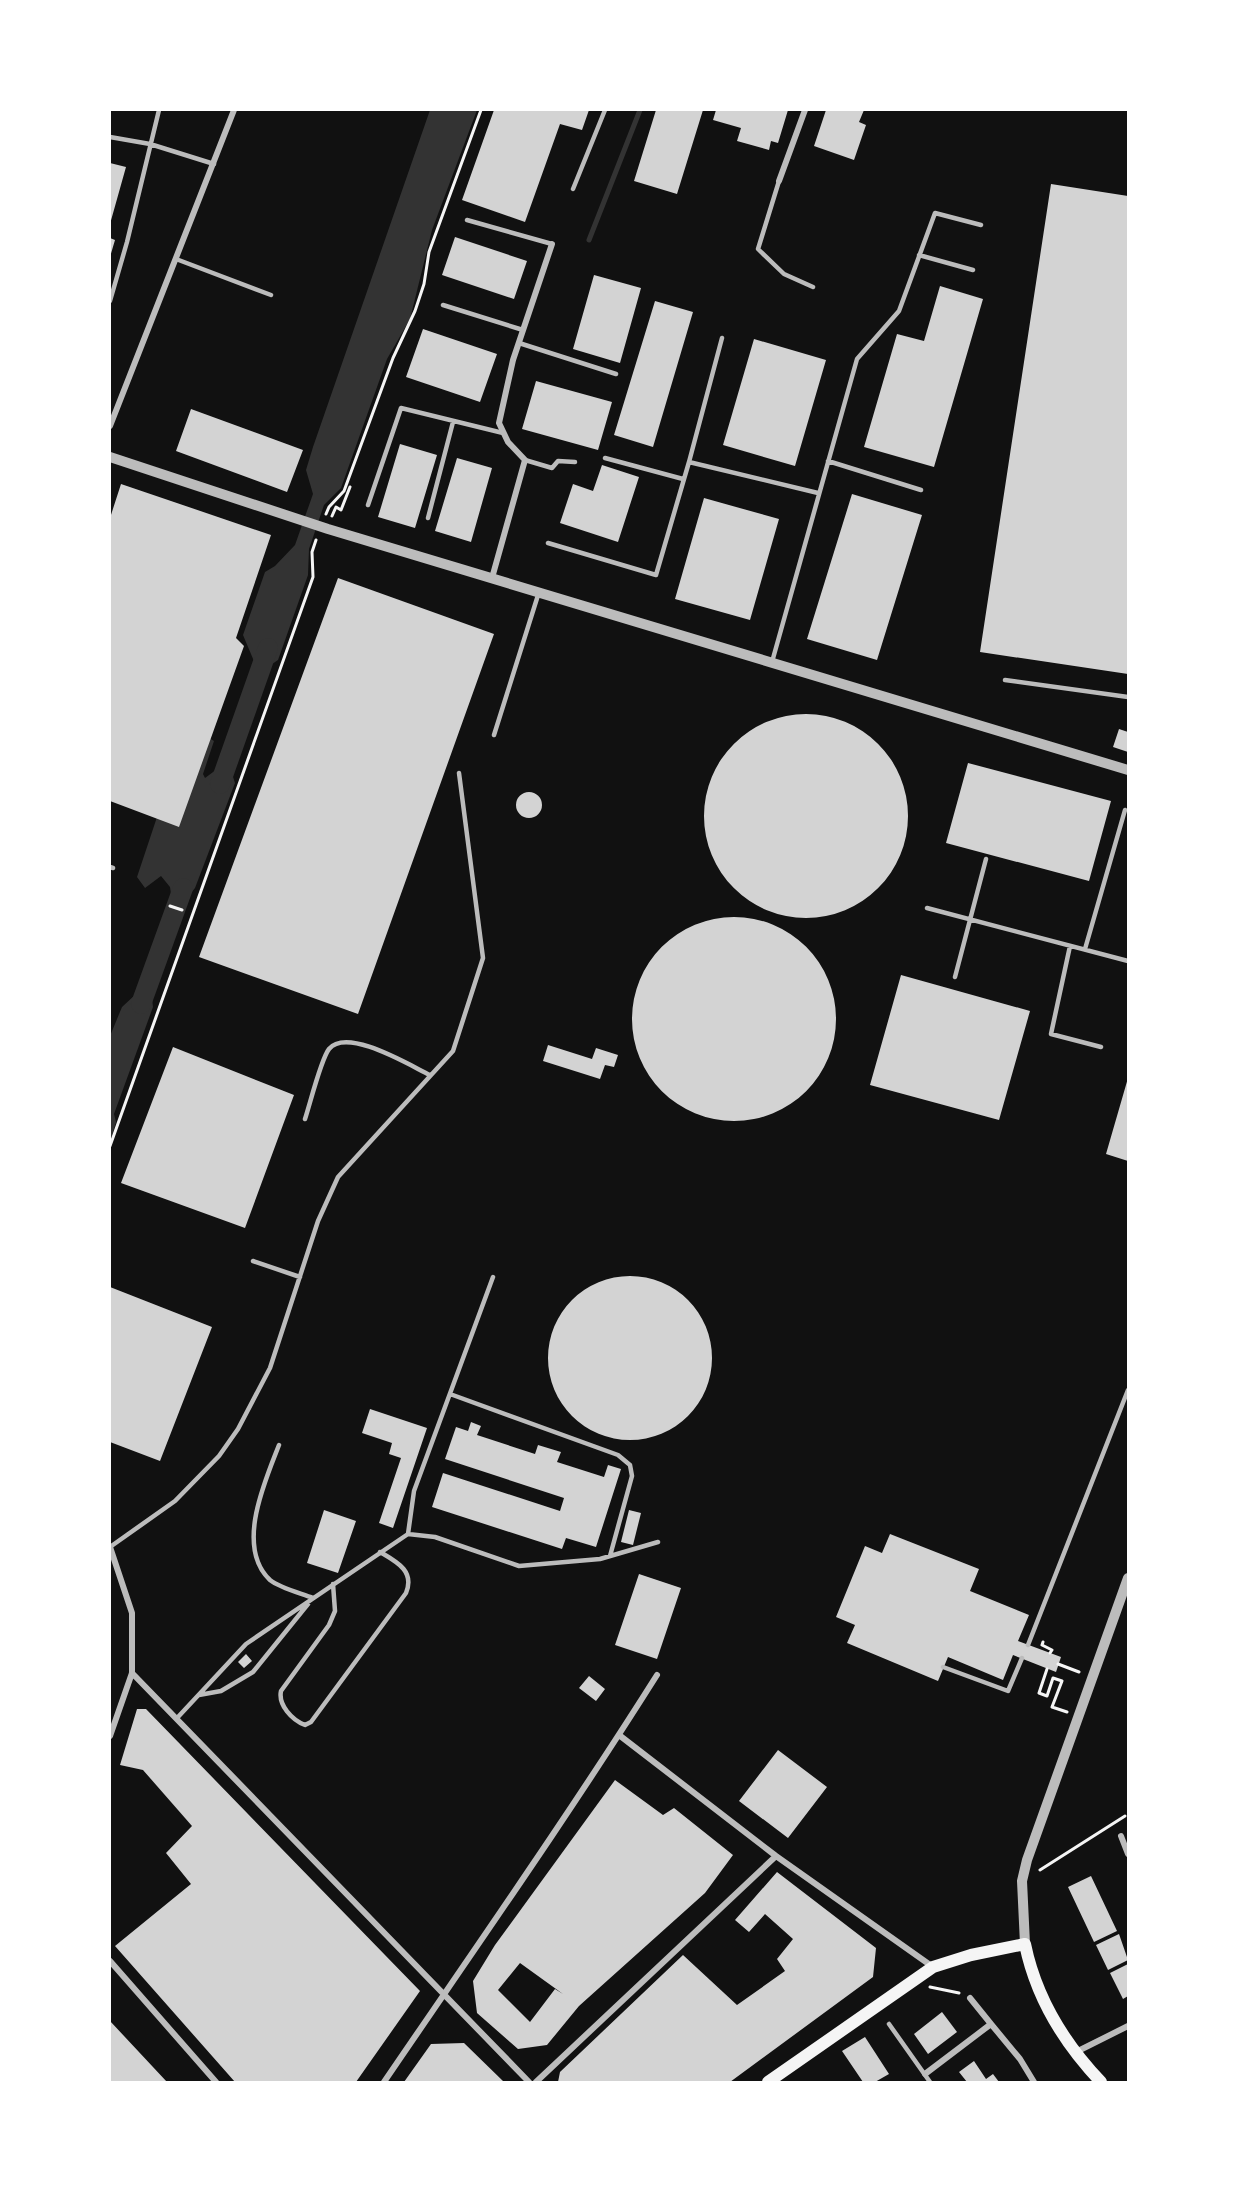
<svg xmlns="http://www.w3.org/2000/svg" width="1238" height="2192" font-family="Ubuntu,sans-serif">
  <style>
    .water { fill: #333 }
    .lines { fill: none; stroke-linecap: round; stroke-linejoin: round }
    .stream { stroke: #333; stroke-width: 5 }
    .canal { stroke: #333; stroke-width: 20 }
    .building { fill: #d3d3d3; fill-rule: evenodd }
    .path { stroke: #f5f5f5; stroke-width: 3 }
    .service { stroke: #bcbcbc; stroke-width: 4.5 }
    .minor { stroke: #bcbcbc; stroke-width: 6 }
    .tertiary { stroke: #bcbcbc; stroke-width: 10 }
    .secondary { stroke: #f5f5f5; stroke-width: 12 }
  </style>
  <rect width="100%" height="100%" fill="#111"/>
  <!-- water -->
  <path class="water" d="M 430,110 L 477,110 L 432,230 L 410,319 L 387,359 L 341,488 L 324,505 L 309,549 L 308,575 L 278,660 L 259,673 L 243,635 L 265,572 L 275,566 L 295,545 L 313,494 L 306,470 L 313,447 Z
    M 209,738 L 214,741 L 203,774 L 205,778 L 228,761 L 235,783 L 195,888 L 174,914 L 170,887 L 161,876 L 145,888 L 137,877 L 157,817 Z
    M 150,981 L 153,1007 L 114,1114 L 116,1122 L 110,1142 L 110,1036 L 122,1007 Z"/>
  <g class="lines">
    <!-- stream -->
    <path class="stream" d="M 589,240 L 640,110"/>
    <!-- canal -->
    <path class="canal" d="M 220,784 L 268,648
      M 141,1004 L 183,888"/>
  </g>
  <!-- building -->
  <path class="building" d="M 494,110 L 589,110 L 582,130 L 560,124 L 525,222 L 462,200 Z
    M 656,110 L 703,110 L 677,194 L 634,181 Z
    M 716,110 L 788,110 L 778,143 L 771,141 L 769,150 L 737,141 L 741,128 L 713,120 Z
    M 826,110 L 864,110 L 859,122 L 866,125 L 854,160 L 814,146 Z
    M 110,163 L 126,167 L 110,224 Z
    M 1051,184 L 1128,196 L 1128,674 L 980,652 Z
    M 455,237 L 527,261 L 514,299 L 442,275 Z
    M 110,238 L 115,240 L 110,257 Z
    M 594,275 L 641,288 L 620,363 L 573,349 Z
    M 940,286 L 983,299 L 934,467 L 864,447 L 897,334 L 924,341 Z
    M 655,301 L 693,312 L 653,447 L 614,435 Z
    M 423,329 L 497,354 L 480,402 L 406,377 Z
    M 754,339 L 826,360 L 795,466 L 723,445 Z
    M 536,381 L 612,402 L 598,450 L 522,429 Z
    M 191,409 L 303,450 L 287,492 L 176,451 Z
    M 400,444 L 437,455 L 415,528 L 378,517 Z
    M 457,458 L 492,468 L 471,542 L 435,531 Z
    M 602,465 L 639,477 L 618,542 L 560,523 L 573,484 L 593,491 Z
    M 121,484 L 271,535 L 236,638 L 244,646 L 179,827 L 110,801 L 110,518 Z
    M 852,494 L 922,515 L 877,660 L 807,639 Z
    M 704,498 L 779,519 L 750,620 L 675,599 Z
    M 338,578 L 494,634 L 358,1014 L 199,957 Z
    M704 816a102 102 0 1 1 204 0a102 102 0 1 1-204 0Z
    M 1119,729 L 1128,732 L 1128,752 L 1113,747 Z
    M 968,763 L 1111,801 L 1089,881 L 946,843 Z
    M516 805a13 13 0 1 1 26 0a13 13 0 1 1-26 0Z
    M632 1019a102 102 0 1 1 204 0a102 102 0 1 1-204 0Z
    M 901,975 L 1030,1011 L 999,1120 L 870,1085 Z
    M 548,1045 L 592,1059 L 596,1048 L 618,1055 L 614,1067 L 605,1065 L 600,1079 L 543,1061 Z
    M 173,1047 L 294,1095 L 245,1228 L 121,1183 Z
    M 1128,1078 L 1128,1161 L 1106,1154 Z
    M548 1358a82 82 0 1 1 164 0a82 82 0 1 1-164 0Z
    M 110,1287 L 212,1327 L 160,1461 L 110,1442 Z
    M 370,1409 L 427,1428 L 393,1528 L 379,1523 L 401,1458 L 389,1454 L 392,1443 L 362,1433 Z
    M 471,1422 L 481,1426 L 477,1435 L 535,1454 L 538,1445 L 561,1452 L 557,1462 L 604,1477 L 608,1465 L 621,1469 L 596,1547 L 566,1538 L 562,1549 L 432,1507 L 443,1473 L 560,1511 L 564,1498 L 445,1459 L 456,1427 L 468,1431 Z
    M 324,1510 L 356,1521 L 338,1573 L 307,1563 Z
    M 629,1510 L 641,1513 L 633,1545 L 621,1542 Z
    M 890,1534 L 979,1569 L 970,1591 L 1029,1615 L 1018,1641 L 1061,1657 L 1056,1672 L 1013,1655 L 1003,1680 L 948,1657 L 938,1681 L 847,1643 L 855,1625 L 836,1617 L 865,1546 L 882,1553 Z
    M 639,1574 L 681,1588 L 657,1659 L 615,1645 Z
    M 246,1654 L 252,1661 L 244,1668 L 238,1662 Z
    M 589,1676 L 605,1689 L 596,1701 L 579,1688 Z
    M 137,1709 L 146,1709 L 420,1991 L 356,2082 L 235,2082 L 115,1946 L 191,1884 L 166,1853 L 192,1826 L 143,1770 L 120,1765 Z
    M 778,1750 L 827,1787 L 788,1838 L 739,1801 Z
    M 615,1780 L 663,1815 L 674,1808 L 733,1855 L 705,1893 L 579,2006 L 547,2045 L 518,2049 L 477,2013 L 473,1981 L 495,1945 ZM 520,1963 L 563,1994 L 555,1989 L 530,2022 L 498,1990 Z
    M 777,1872 L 876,1948 L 873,1977 L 730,2082 L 558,2082 L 560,2072 L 683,1955 L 737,2005 L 785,1971 L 777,1959 L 793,1939 L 765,1914 L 749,1932 L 735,1920 Z
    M 1091,1876 L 1117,1931 L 1094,1942 L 1068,1887 Z
    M 1119,1934 L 1128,1960 L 1108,1970 L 1096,1945 Z
    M 1128,1964 L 1128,1996 L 1123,1999 L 1110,1973 Z
    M 942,2012 L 957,2032 L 928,2054 L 914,2034 Z
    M 110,2021 L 167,2082 L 110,2082 Z
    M 865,2037 L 889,2074 L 875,2082 L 863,2082 L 842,2051 Z
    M 464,2043 L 504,2082 L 404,2082 L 431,2044 Z
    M 974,2061 L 986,2079 L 993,2074 L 999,2082 L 967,2082 L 959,2072 Z"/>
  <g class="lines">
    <!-- path -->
    <path class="path" d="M 326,514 L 329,507 L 344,491 L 393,358 L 415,311 L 424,284 L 429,252 L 481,110
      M 332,516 L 336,507 L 341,510 L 350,487
      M 170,906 L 182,910
      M 110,1146 L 313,577 L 312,552 L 316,540
      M 1043,1642 L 1042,1645 L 1052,1650 L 1050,1653
      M 1058,1664 L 1079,1672
      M 1047,1669 L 1039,1693 L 1047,1696 L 1053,1678 L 1062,1681 L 1052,1707 L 1067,1712
      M 1040,1870 L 1125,1816
      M 930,1987 L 959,1993"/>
    <!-- service -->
    <path class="service" d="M 110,137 L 150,144 L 214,164
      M 779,181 L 758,249 L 784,274 L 813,287
      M 573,189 L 605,110
      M 467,220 L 552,244
      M 919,255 L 973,270
      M 176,259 L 271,295
      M 110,301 L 127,242 L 159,110
      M 443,305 L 523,330
      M 722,338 L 689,462 L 818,493
      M 519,343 L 616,374
      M 605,458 L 683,479
      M 525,460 L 552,468 L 558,461 L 575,462
      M 828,461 L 921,490
      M 368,505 L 401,408 L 503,433
      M 428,518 L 453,422
      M 548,543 L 656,575 L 689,462
      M 772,662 L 857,359 L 899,311 L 935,213 L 981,225
      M 1005,680 L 1128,697
      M 494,735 L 539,592
      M 110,867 L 113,868
      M 927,908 L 1128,961
      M 1070,946 L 1051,1034 L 1101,1047
      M 1085,949 L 1125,810
      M 955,977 L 986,859
      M 305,1119 C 310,1104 321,1059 329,1049 C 347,1027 409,1065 430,1075
      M 253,1261 L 300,1277
      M 450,1394 L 618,1455 L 630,1465 L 632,1476 L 610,1556
      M 279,1445 C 265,1481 235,1547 270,1580 C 280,1588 300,1593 313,1598
      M 408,1534 L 414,1491 L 493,1277
      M 110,1547 L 175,1501 L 219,1456 L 238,1429 L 270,1368 L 318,1221 L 338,1177 L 453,1051 L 483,958 L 459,773
      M 333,1584 L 335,1611 L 329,1625 L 281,1691 C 278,1705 292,1720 305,1725 L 311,1722 L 406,1593 C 415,1571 397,1562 380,1552
      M 1028,1645 L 1128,1390
      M 943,1667 L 1008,1691 L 1022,1658
      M 199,1695 L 221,1691 L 253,1672 L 308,1604
      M 178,1717 L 246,1644 L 408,1534 L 435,1537 L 519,1566 L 600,1559 L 658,1542
      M 889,2024 L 930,2082"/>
    <!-- minor -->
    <path class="minor" d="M 779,181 L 805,110
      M 110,426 L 234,110
      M 492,578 L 525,460 L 508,442 L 499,423 L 513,360 L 552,244
      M 110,1547 L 132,1613 L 132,1673 L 110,1736
      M 132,1673 L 529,2082
      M 619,1735 L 776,1856 L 933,1967
      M 1121,1836 L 1128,1854
      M 110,1961 L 216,2082
      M 970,1998 L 991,2024
      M 1074,2053 L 1128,2026
      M 925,2074 L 991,2024 L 1020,2059 L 1034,2082
      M 384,2082 C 476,1947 570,1813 657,1675
      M 536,2082 L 776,1856"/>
    <!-- tertiary -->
    <path class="tertiary" d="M 110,457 L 328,529 L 1128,770
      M 1025,1944 L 1022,1881 L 1027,1860 L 1128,1578"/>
    <!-- secondary -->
    <path class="secondary" d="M 768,2082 L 933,1967 L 971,1955 L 1025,1944 C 1036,1998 1063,2042 1101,2082"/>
  </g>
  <!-- border -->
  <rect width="1238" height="2192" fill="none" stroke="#ffffff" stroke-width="222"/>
</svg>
